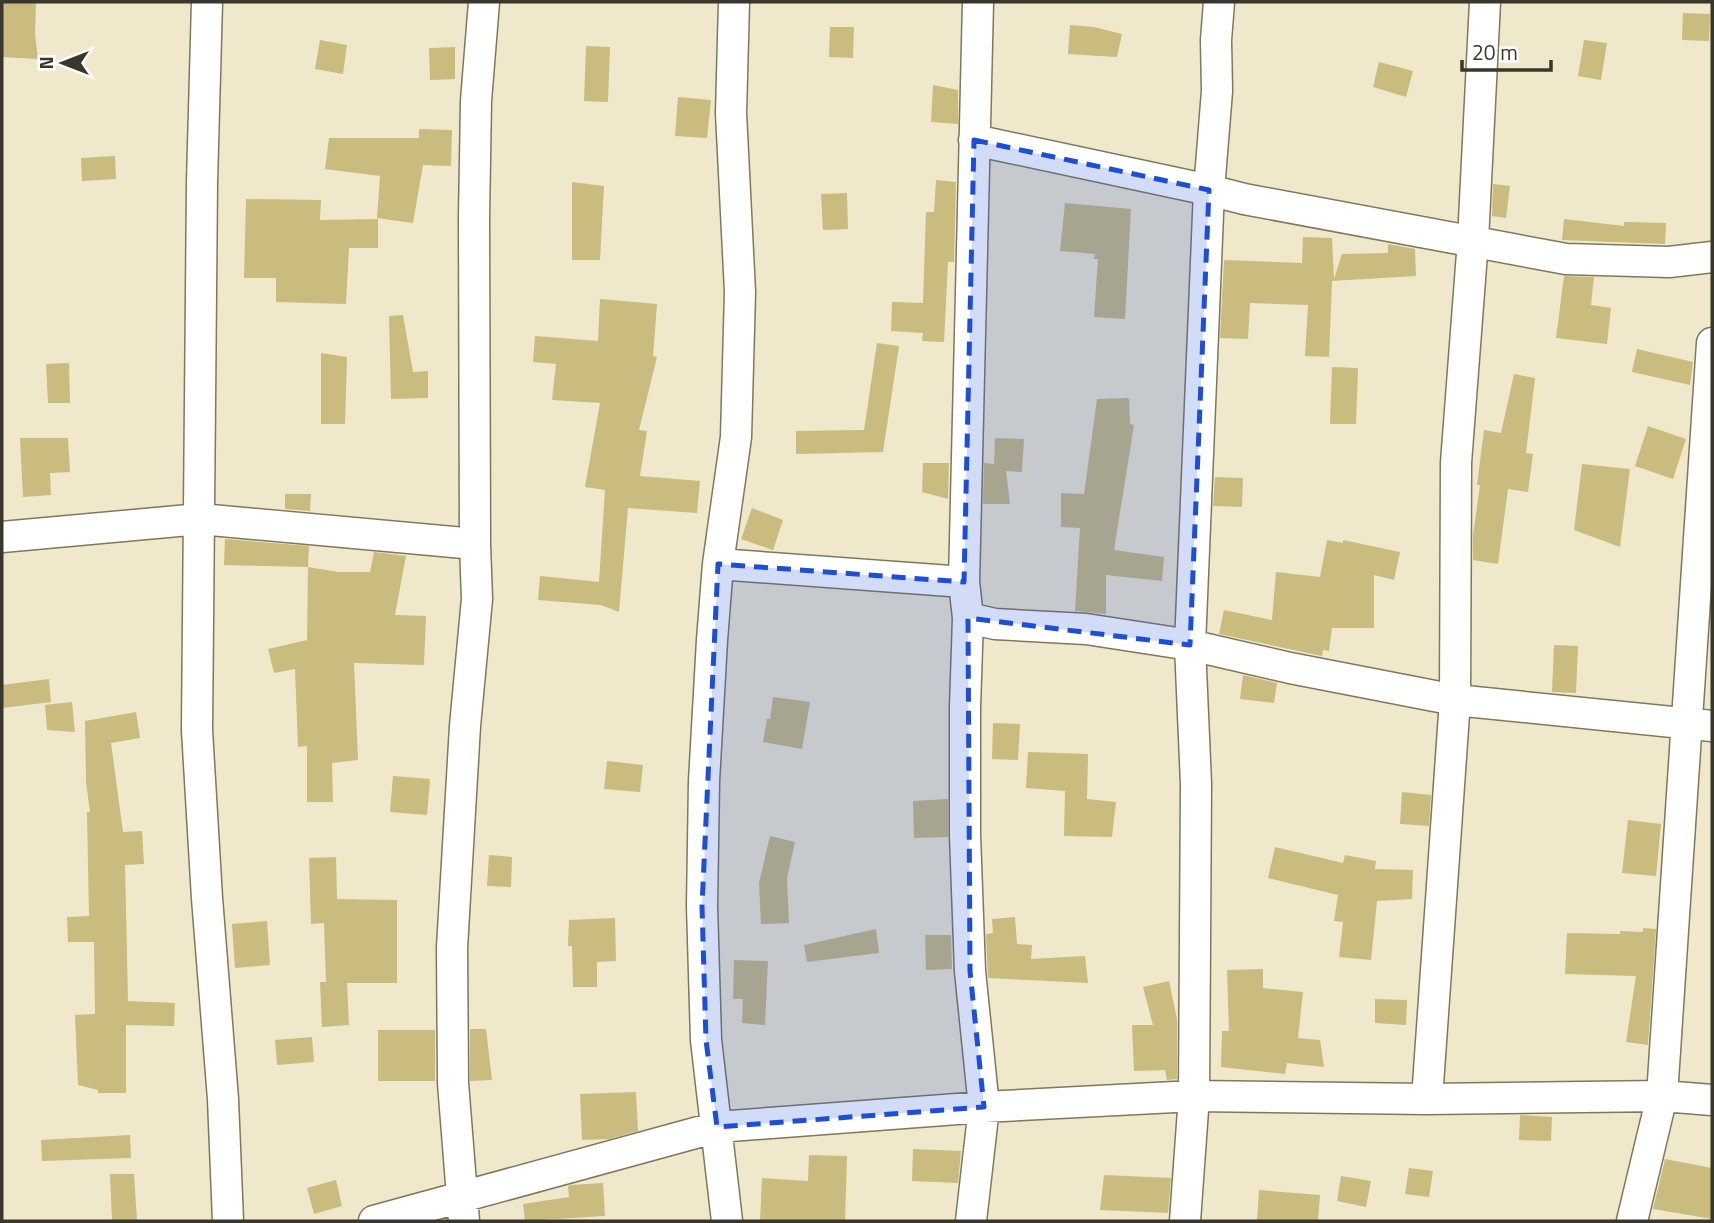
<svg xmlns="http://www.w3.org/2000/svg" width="1714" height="1223" font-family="'Titillium Web',sans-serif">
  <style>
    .building { fill: #cabb7f }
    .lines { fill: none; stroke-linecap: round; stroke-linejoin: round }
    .street-casing { stroke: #7f785d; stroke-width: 33 }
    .street { stroke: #fff; stroke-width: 30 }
    .marked { fill: #1d4ed8; fill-opacity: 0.2; stroke: #1d4ed8; stroke-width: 5; stroke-dasharray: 14 9; stroke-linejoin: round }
  </style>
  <rect width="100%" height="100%" fill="#f0e8cb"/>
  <!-- building -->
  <path class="building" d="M 2,2 L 36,2 L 35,34 L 38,59 L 2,57 Z
    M 1683,13 L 1710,14 L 1709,41 L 1682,40 Z
    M 1070,25 L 1094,27 L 1122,34 L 1117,57 L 1068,54 Z
    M 830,27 L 854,27 L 853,58 L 829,57 Z
    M 320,40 L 347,45 L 343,74 L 315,69 Z
    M 1584,40 L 1607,43 L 1601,80 L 1578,76 Z
    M 586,46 L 610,47 L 608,102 L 584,101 Z
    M 455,47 L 455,79 L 430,80 L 429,48 Z
    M 1379,62 L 1413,71 L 1406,97 L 1373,87 Z
    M 933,85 L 958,90 L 958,124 L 931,122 Z
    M 678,97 L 711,100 L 707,138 L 675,136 Z
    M 419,129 L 452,130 L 451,166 L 423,165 L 413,223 L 377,218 L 380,176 L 325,169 L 329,138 L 419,138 Z
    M 115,156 L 116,179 L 82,181 L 81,158 Z
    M 936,180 L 956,182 L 954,262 L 948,262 L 944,342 L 922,341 L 923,333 L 891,331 L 892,302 L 923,303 L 926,212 L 934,212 Z
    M 572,182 L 604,186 L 600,260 L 572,260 Z
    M 1493,184 L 1510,186 L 1506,218 L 1492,216 Z
    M 847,193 L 848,229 L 823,230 L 821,194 Z
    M 246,199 L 321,200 L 320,220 L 378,219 L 378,248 L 349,248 L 346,304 L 276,302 L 276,278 L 244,278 Z
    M 1065,203 L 1131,209 L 1125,319 L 1094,317 L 1098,259 L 1094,259 L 1095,254 L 1060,251 Z
    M 1564,219 L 1624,226 L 1624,222 L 1666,223 L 1665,244 L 1562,240 Z
    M 1303,237 L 1332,238 L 1334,279 L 1342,254 L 1388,253 L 1388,244 L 1415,249 L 1416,276 L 1332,281 L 1329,357 L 1305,356 L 1308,305 L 1250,303 L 1248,339 L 1220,338 L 1224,260 L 1302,263 Z
    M 1564,276 L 1594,277 L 1591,305 L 1611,308 L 1607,344 L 1556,338 Z
    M 600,299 L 657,304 L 653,356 L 657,357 L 639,430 L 647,431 L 640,476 L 700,481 L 697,513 L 628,508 L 619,612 L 601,605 L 538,600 L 540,576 L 599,582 L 605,490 L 585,487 L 600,403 L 552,400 L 556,364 L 533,362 L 535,336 L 598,341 Z
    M 403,315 L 413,372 L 428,371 L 428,398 L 391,399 L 389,316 Z
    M 877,343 L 899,346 L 883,452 L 796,454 L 796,431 L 864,430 Z
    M 1637,349 L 1693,362 L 1690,385 L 1632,372 Z
    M 321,353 L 347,357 L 345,424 L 321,424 Z
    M 69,363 L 70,403 L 48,403 L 46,364 Z
    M 1332,367 L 1358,368 L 1356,424 L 1330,424 Z
    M 1514,374 L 1535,378 L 1526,453 L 1533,454 L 1528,492 L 1508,489 L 1498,564 L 1473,560 L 1473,535 L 1480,485 L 1477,485 L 1484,430 L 1501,433 Z
    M 1129,398 L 1130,424 L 1134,425 L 1114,550 L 1164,557 L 1162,581 L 1106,575 L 1106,614 L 1075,611 L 1080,528 L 1061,527 L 1061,493 L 1084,494 L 1097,399 Z
    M 1648,426 L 1686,439 L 1673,479 L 1635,466 Z
    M 20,438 L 68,438 L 70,472 L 50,473 L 51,495 L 23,497 Z
    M 995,438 L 1024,439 L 1022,472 L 1006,471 L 1010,504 L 983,504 L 984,463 L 994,464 Z
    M 923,463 L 949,463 L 948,499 L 922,492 Z
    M 1582,464 L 1630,469 L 1620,547 L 1574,530 Z
    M 1215,477 L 1243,478 L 1242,507 L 1213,506 Z
    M 285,494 L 311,494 L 310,511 L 285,509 Z
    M 752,508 L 783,520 L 773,550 L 741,539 Z
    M 225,539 L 309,546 L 308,567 L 224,565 Z
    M 1327,540 L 1343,543 L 1343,540 L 1400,552 L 1394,580 L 1374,575 L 1374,628 L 1332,628 L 1329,651 L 1323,650 L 1322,656 L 1219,634 L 1224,610 L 1272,620 L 1276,572 L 1320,577 Z
    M 374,552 L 406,556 L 395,615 L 426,616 L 424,665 L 354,663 L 358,760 L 332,763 L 333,802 L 307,802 L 307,746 L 298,747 L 295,669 L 274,673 L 268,649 L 307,640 L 308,567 L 338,572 L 370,572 Z
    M 1554,645 L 1578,646 L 1576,693 L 1552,692 Z
    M 1243,675 L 1277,683 L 1274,703 L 1240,699 Z
    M 49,679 L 51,702 L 2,708 L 2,685 Z
    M 773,697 L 810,702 L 802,749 L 763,742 L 767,719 L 770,719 Z
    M 72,702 L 75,732 L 47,730 L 45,705 Z
    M 136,712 L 140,738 L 111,743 L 123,832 L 142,831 L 144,864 L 125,865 L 128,1001 L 175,1003 L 174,1026 L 126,1025 L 126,1093 L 98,1093 L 98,1090 L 78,1085 L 75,1015 L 95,1014 L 94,942 L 68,942 L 67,917 L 89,916 L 87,812 L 90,812 L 86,782 L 85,721 Z
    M 993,723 L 1020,724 L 1018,760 L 992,759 Z
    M 1028,752 L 1088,754 L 1087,799 L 1116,802 L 1112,837 L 1064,836 L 1065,791 L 1026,788 Z
    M 607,761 L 643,765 L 640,792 L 604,789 Z
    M 393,776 L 430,779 L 427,815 L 390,812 Z
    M 1402,792 L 1431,795 L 1429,826 L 1400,824 Z
    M 948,799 L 948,837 L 914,838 L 913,801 Z
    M 1628,820 L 1661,824 L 1656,876 L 1622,873 Z
    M 770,836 L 795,842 L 787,878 L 789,923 L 761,924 L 759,883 Z
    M 1275,847 L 1343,863 L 1345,855 L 1376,861 L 1375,869 L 1413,870 L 1412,899 L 1377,901 L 1371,960 L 1339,957 L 1343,922 L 1334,921 L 1338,895 L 1268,878 Z
    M 489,855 L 512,857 L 511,887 L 487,886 Z
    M 336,857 L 337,899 L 397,900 L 397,983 L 347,983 L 349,1025 L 322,1027 L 320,982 L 326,982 L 324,923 L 311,924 L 309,858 Z
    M 1015,917 L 1017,944 L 1032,945 L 1031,959 L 1085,956 L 1088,983 L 988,978 L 986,934 L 993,933 L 992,919 Z
    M 615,918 L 616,961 L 597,962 L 597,987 L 573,987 L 572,946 L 568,946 L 569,920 Z
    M 267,921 L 270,965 L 235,968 L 232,924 Z
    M 1643,928 L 1656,929 L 1648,1045 L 1626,1042 L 1636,976 L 1565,974 L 1567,933 L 1620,934 L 1620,931 L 1643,932 Z
    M 876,929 L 879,953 L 807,962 L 804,945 Z
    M 925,935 L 951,935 L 952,969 L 926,970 Z
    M 734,960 L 768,961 L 765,1025 L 742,1023 L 743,999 L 733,999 Z
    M 1263,969 L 1263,988 L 1303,992 L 1298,1038 L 1320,1040 L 1324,1067 L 1287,1063 L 1285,1074 L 1221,1067 L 1222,1031 L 1229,1031 L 1227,970 Z
    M 1169,981 L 1177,1019 L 1177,1079 L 1167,1080 L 1165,1070 L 1134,1071 L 1132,1025 L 1153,1025 L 1143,987 Z
    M 1375,999 L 1407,1000 L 1406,1025 L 1375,1023 Z
    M 470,1029 L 486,1029 L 492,1080 L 470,1081 Z
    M 378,1030 L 435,1030 L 435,1081 L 378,1081 Z
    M 312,1037 L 314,1062 L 277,1065 L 275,1040 Z
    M 636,1092 L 638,1131 L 609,1139 L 582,1140 L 580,1094 Z
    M 1520,1115 L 1552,1117 L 1551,1141 L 1519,1140 Z
    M 130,1135 L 131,1158 L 42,1161 L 41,1140 Z
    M 913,1149 L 961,1151 L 958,1183 L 912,1181 Z
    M 809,1155 L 847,1156 L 845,1221 L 760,1221 L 762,1178 L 808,1181 Z
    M 1665,1159 L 1712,1168 L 1712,1219 L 1653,1209 Z
    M 1409,1168 L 1433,1171 L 1429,1197 L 1405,1194 Z
    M 110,1174 L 134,1174 L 137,1221 L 112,1221 Z
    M 1104,1175 L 1171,1178 L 1168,1213 L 1100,1210 Z
    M 1341,1176 L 1371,1181 L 1366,1207 L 1337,1201 Z
    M 336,1180 L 342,1206 L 314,1214 L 307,1188 Z
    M 603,1183 L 605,1216 L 525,1221 L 523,1204 L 569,1197 L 568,1186 L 571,1185 Z
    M 1259,1190 L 1320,1195 L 1318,1221 L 1257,1221 Z"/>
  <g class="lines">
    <defs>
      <path id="street" d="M 207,2 L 202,182 L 197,730 L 207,898 L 223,1099 L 228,1221
        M 974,140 L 1209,190 L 1244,199 L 1566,259 L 1669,262 L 1712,257
        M 2,537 L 200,519 L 475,544
        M 718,564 L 964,582
        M 968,618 L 995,624 L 1086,629 L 1190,645 L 1290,668 L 1455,700 L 1712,726
        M 1427,1099 L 1455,700 L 1456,463 L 1473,240 L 1485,2
        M 374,1221 L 717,1127 L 984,1107 L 1194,1096 L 1427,1099 L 1662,1096 L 1712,1100
        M 464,1221 L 453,1083 L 452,948 L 465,726 L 477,599 L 475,544 L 474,217 L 476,101 L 484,2
        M 727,1221 L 706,1040 L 702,906 L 704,781 L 712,640 L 718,564 L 736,437 L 740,292 L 731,113 L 734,2
        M 971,1221 L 984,1107 L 970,971 L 965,835 L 965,707 L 968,618 L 964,582 L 978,2
        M 1185,1221 L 1194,1096 L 1196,784 L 1190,645 L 1209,190 L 1217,91 L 1216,40 L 1219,2
        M 1632,1221 L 1662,1096 L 1712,343"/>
    </defs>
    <!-- street casing -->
    <use href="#street" class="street-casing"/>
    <!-- street -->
    <use href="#street" class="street"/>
  </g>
  <!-- marked area -->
  <path class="marked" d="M 974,140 L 1209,190 L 1190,645 L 968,618 L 970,971 L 984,1107 L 717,1127 L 706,1040 L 702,906 L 718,564 L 964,582 Z"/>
  <!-- border -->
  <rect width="1714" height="1223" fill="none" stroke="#39362b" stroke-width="7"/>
  <!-- north arrow -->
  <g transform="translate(63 63) rotate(270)" stroke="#ffffff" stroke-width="5" paint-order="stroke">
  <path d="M0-5L12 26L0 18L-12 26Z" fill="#39362b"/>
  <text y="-10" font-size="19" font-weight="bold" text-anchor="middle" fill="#39362b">N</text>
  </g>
  <!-- scale -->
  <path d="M1462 60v10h89v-10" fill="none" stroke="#39362b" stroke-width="3.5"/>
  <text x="1472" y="60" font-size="21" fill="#39362b" stroke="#ffffff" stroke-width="5" paint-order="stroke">20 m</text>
</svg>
